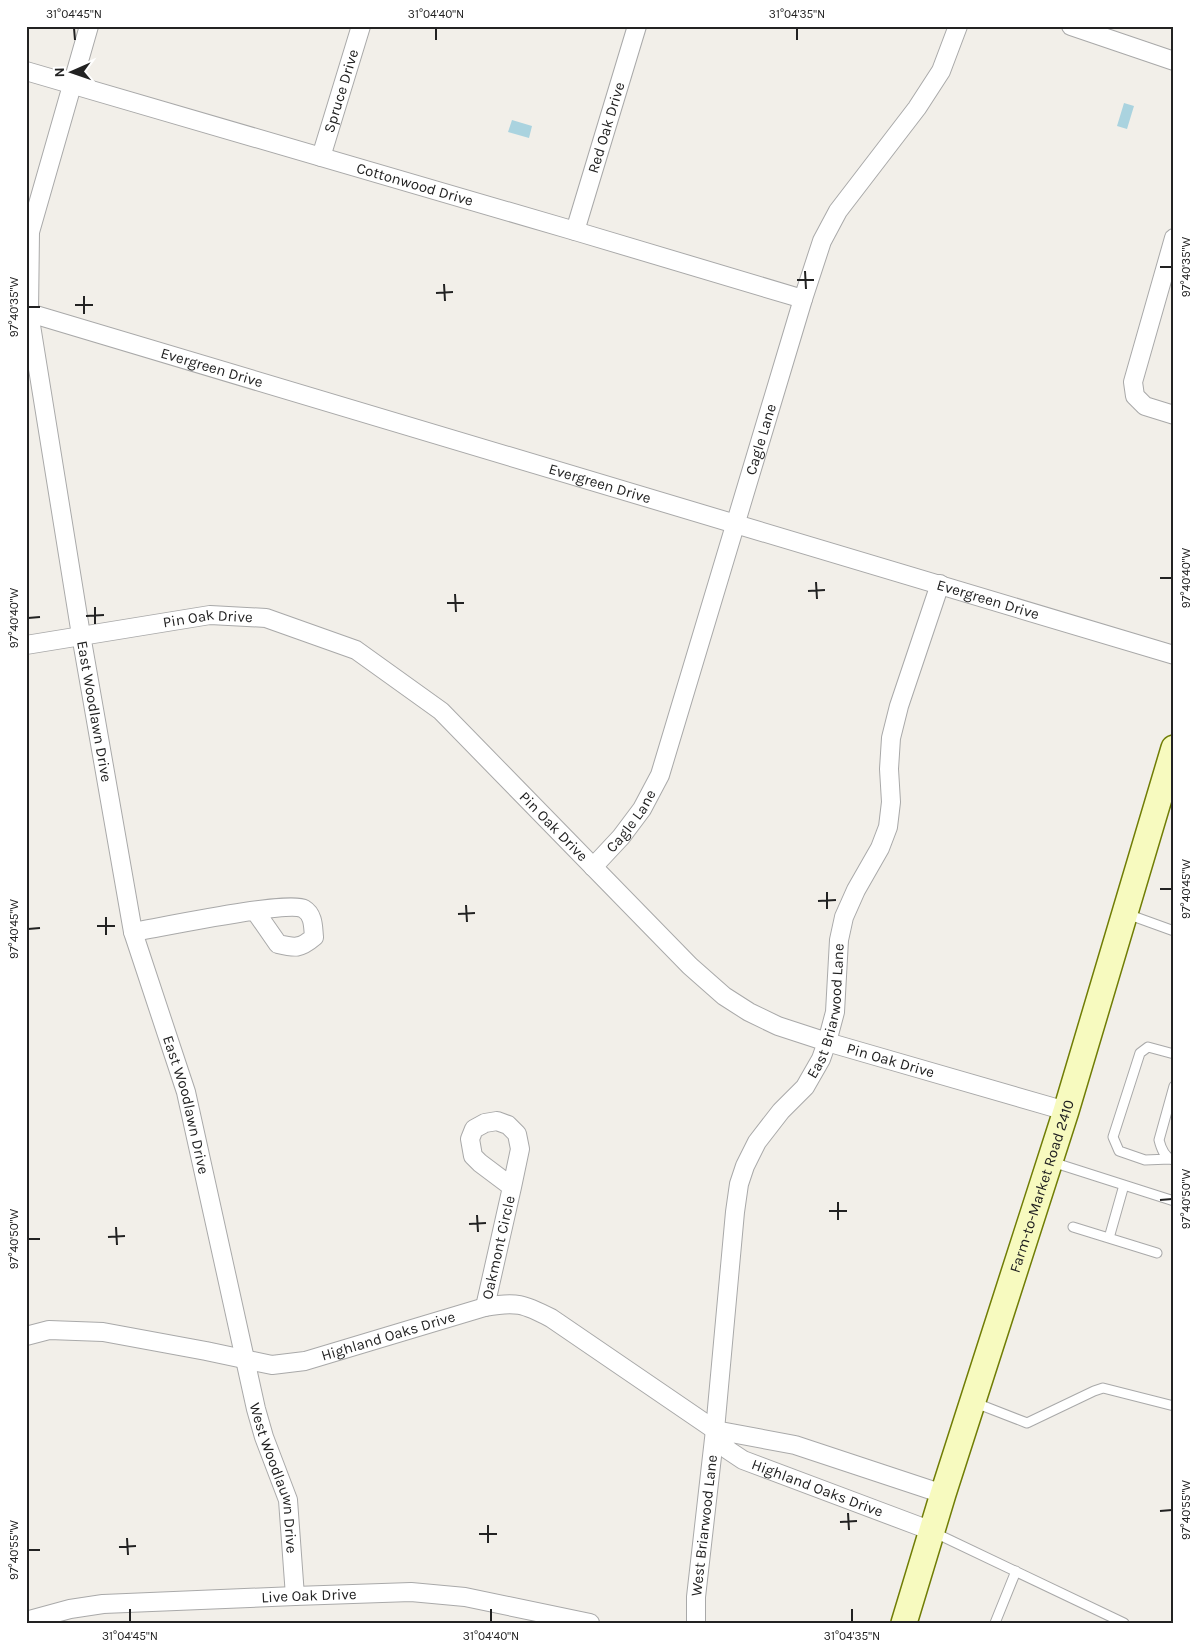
<svg xmlns="http://www.w3.org/2000/svg" width="1200" height="1649" font-family="Karla,sans-serif">
  <style>
    .water { fill: #aad3df }
    .lines { fill: none; stroke-linecap: round; stroke-linejoin: round }
    .lane-casing { stroke: #a9a9a9; stroke-width: 11 }
    .street-casing { stroke: #a9a9a9; stroke-width: 20 }
    .secondary-casing { stroke: #707d05; stroke-width: 28 }
    .lane { stroke: #fff; stroke-width: 9 }
    .street { stroke: #fff; stroke-width: 18 }
    .secondary { stroke: #f7fabf; stroke-width: 25 }
    .ticks { fill: none; stroke: #222; stroke-width: 2 }
    .labels { text-anchor: middle; stroke-width: 4; stroke-linejoin: round; paint-order: stroke }
    .street-label { font-size: 15px; fill: #222; stroke: #fff }
    .neatline { fill: none; stroke: #222; stroke-width: 2 }
    .ticks-label { font-size: 12px; text-anchor: middle; fill: #222 }
  </style>
  <rect width="100%" height="100%" fill="#f2efe9"/>
  <!-- water -->
  <path class="water" d="M 1124,103 L 1134,106 L 1127,129 L 1117,126 Z
    M 512,120 L 532,126 L 529,138 L 508,132 Z"/>
  <g class="lines">
    <defs>
      <path id="lane" d="M 1127,914 L 1174,931
        M 1170,1159 L 1145,1160 L 1119,1151 L 1113,1137 L 1140,1053 L 1148,1047 L 1174,1054
        M 1173,1160 C 1164,1157 1161,1148 1159,1140 L 1174,1086
        M 1052,1162 L 1174,1201
        M 1073,1227 L 1157,1253
        M 1109,1238 L 1124,1185
        M 973,1402 L 1027,1423 L 1094,1391 L 1103,1388 L 1174,1406
        M 933,1532 L 1124,1623
        M 995,1623 L 1016,1571"/>
      <g id="street">
        <path id="s1" d="M 89,26 L 30,232 L 29,313 L 81,635 L 133,932 L 186,1092 L 256,1409 L 264,1437 L 288,1500 L 295,1596"/>
        <path d="M 1071,26 L 1174,61"/>
        <path id="s2" d="M 26,71 L 575,231 L 803,299"/>
        <path id="s3" d="M 321,157 L 361,26"/>
        <path id="s4" d="M 575,231 L 637,26"/>
        <path d="M 1174,238 L 1133,382 L 1135,396 L 1145,406 L 1174,415"/>
        <path id="s5" d="M 26,312 L 1174,655"/>
        <path id="s6" d="M 26,645 L 210,615 L 266,618 L 356,650 L 441,711 L 690,966 L 724,996 L 749,1012 L 778,1026 L 827,1042 L 1066,1111"/>
        <path id="s7" d="M 593,867 L 621,837 L 642,809 L 660,775 L 803,299 L 822,241 L 838,211 L 917,108 L 941,71 L 958,26"/>
        <path d="M 133,932 C 158,928 289,900 304,909 C 314,915 313,928 314,937 C 300,949 295,948 278,944 L 255,911"/>
        <path id="s8" d="M 485,1307 L 512,1187 L 520,1149 L 517,1134 L 508,1125 L 497,1121 L 485,1123 L 474,1129 L 470,1139 L 473,1156 L 480,1163 L 512,1187"/>
        <path id="s9" d="M 26,1336 L 49,1330 L 103,1332 L 206,1351 L 272,1365 L 305,1361 L 485,1307 C 516,1301 524,1304 551,1318 L 715,1430 L 728,1450 L 743,1460 L 932,1531"/>
        <path d="M 715,1430 L 795,1445 L 943,1494"/>
        <path id="s10" d="M 26,1621 L 70,1609 L 103,1604 L 295,1596 L 411,1592 L 465,1597 L 590,1623"/>
        <path id="s11" d="M 696,1623 L 696,1597 L 715,1430 L 735,1212 L 739,1184 L 745,1166 L 757,1142 L 781,1111 L 805,1087 L 821,1059 L 827,1042 L 835,1012 L 839,940 L 844,917 L 856,890 L 880,848 L 888,827 L 891,802 L 889,769 L 891,738 L 899,706 L 940,584"/>
      </g>
      <g id="secondary">
        <path id="s12" d="M 904,1623 L 943,1494 L 1066,1111 L 1174,748"/>
      </g>
    </defs>
    <!-- lane casing -->
    <use href="#lane" class="lane-casing"/>
    <!-- street casing -->
    <use href="#street" class="street-casing"/>
    <!-- secondary casing -->
    <use href="#secondary" class="secondary-casing"/>
    <!-- lane -->
    <use href="#lane" class="lane"/>
    <!-- street -->
    <use href="#street" class="street"/>
    <!-- secondary -->
    <use href="#secondary" class="secondary"/>
  </g>
  <!-- ticks -->
  <path class="ticks" d="M 74,28 L 75,40M 436,28 L 436,40M 797,28 L 797,40M 1160,267 L 1172,267M 805,271 L 806,289M 797,280 L 814,280M 444,284 L 445,301M 436,293 L 453,292M 84,296 L 84,314M 75,305 L 93,305M 28,307 L 40,307M 1160,578 L 1172,578M 816,582 L 817,599M 808,591 L 825,590M 455,594 L 456,612M 447,603 L 464,603M 95,607 L 95,624M 86,616 L 104,615M 28,618 L 40,617M 1160,889 L 1172,889M 827,892 L 827,909M 818,901 L 836,900M 466,905 L 467,922M 458,914 L 475,913M 106,917 L 106,935M 97,926 L 115,926M 28,929 L 40,928M 1160,1200 L 1172,1199M 838,1202 L 838,1220M 829,1211 L 847,1211M 477,1215 L 478,1232M 469,1224 L 486,1223M 116,1227 L 117,1245M 108,1237 L 125,1236M 28,1239 L 40,1239M 1160,1511 L 1172,1510M 848,1513 L 849,1530M 840,1522 L 857,1521M 488,1525 L 488,1543M 479,1534 L 497,1534M 127,1538 L 128,1555M 119,1547 L 136,1546M 28,1550 L 40,1550M 130,1609 L 130,1622M 491,1609 L 491,1622M 852,1609 L 852,1622"/>
  <g class="labels">
    <!-- street labels -->
    <g class="street-label">
      <text dy="5" stroke="none"><textPath href="#s3" startOffset="69">Spruce Drive</textPath></text>
      <text dy="5" stroke="none"><textPath href="#s4" startOffset="108">Red Oak Drive</textPath></text>
      <text dy="5" stroke="none"><textPath href="#s2" startOffset="405">Cottonwood Drive</textPath></text>
      <text dy="5" stroke="none"><textPath href="#s5" startOffset="194">Evergreen Drive</textPath></text>
      <text dy="5" stroke="none"><textPath href="#s7" startOffset="465">Cagle Lane</textPath></text>
      <text dy="5" stroke="none"><textPath href="#s5" startOffset="599">Evergreen Drive</textPath></text>
      <text dy="5" stroke="none"><textPath href="#s5" startOffset="1004">Evergreen Drive</textPath></text>
      <text dy="5" stroke="none"><textPath href="#s6" startOffset="184">Pin Oak Drive</textPath></text>
      <text dy="5" stroke="none"><textPath href="#s1" startOffset="699">East Woodlawn Drive</textPath></text>
      <text dy="5" stroke="none"><textPath href="#s7" startOffset="60">Cagle Lane</textPath></text>
      <text dy="5" stroke="none"><textPath href="#s6" startOffset="604">Pin Oak Drive</textPath></text>
      <text dy="5" stroke="none"><textPath href="#s11" startOffset="641">East Briarwood Lane</textPath></text>
      <text dy="5" stroke="none"><textPath href="#s6" startOffset="1024">Pin Oak Drive</textPath></text>
      <text dy="5" stroke="none"><textPath href="#s1" startOffset="1104">East Woodlawn Drive</textPath></text>
      <text dy="5" stroke="none"><textPath href="#s12" startOffset="458">Farm-to-Market Road 2410</textPath></text>
      <text dy="5" stroke="none"><textPath href="#s8" startOffset="61">Oakmont Circle</textPath></text>
      <text dy="5" stroke="none"><textPath href="#s9" startOffset="370">Highland Oaks Drive</textPath></text>
      <text dy="5" stroke="none"><textPath href="#s1" startOffset="1488">West Woodlauwn Drive</textPath></text>
      <text dy="5" stroke="none"><textPath href="#s9" startOffset="860">Highland Oaks Drive</textPath></text>
      <text dy="5" stroke="none"><textPath href="#s11" startOffset="98">West Briarwood Lane</textPath></text>
      <text dy="5" stroke="none"><textPath href="#s10" startOffset="285">Live Oak Drive</textPath></text>
    </g>
  </g>
  <!-- border -->
  <rect width="1200" height="1649" fill="none" stroke="#ffffff" stroke-width="55"/>
  <!-- north arrow -->
  <g transform="translate(72 72) rotate(268)" stroke="#ffffff" stroke-width="4" paint-order="stroke">
  <path d="M0-4L9 19L0 12L-9 19Z" fill="#222222"/>
  <text y="-8" font-size="14" font-weight="bold" text-anchor="middle" fill="#222222">N</text>
  </g>
  <rect x="28" y="28" width="1144" height="1594" class="neatline"/>
  <g class="ticks-label">
    <text x="74" y="18">31°04'45"N</text>
    <text x="436" y="18">31°04'40"N</text>
    <text x="797" y="18">31°04'35"N</text>
    <text transform="translate(1186 267) rotate(-90)" y="4">97°40'35"W</text>
    <text transform="translate(14 307) rotate(-90)" y="4">97°40'35"W</text>
    <text transform="translate(1186 578) rotate(-90)" y="4">97°40'40"W</text>
    <text transform="translate(14 618) rotate(-90)" y="4">97°40'40"W</text>
    <text transform="translate(1186 889) rotate(-90)" y="4">97°40'45"W</text>
    <text transform="translate(14 929) rotate(-90)" y="4">97°40'45"W</text>
    <text transform="translate(1186 1199) rotate(-90)" y="4">97°40'50"W</text>
    <text transform="translate(14 1239) rotate(-90)" y="4">97°40'50"W</text>
    <text transform="translate(1186 1510) rotate(-90)" y="4">97°40'55"W</text>
    <text transform="translate(14 1550) rotate(-90)" y="4">97°40'55"W</text>
    <text x="130" y="1640">31°04'45"N</text>
    <text x="491" y="1640">31°04'40"N</text>
    <text x="852" y="1640">31°04'35"N</text>
  </g>
</svg>
